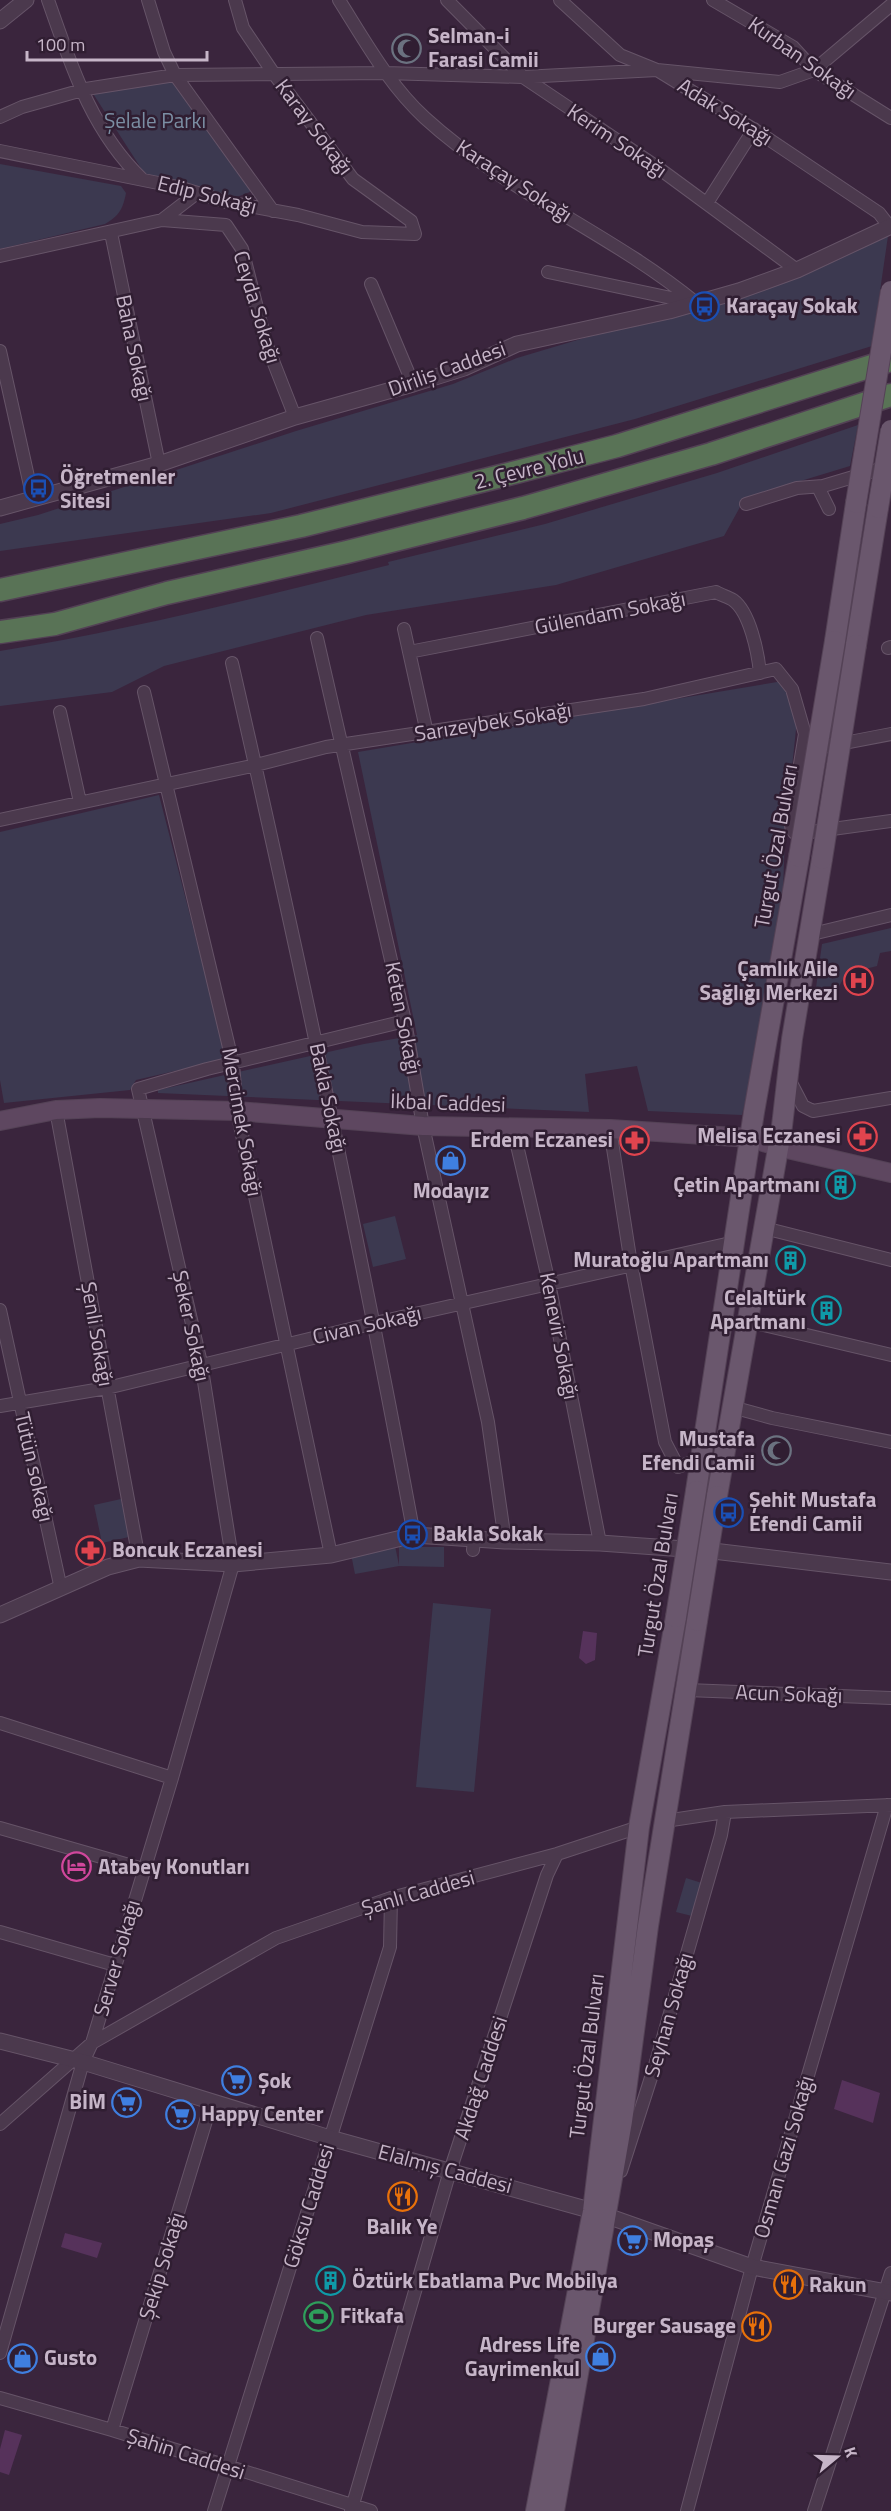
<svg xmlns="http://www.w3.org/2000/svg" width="891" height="2511" font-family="'Titillium Web',sans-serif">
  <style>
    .green { fill: #3c3950 }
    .water { fill: #56325b }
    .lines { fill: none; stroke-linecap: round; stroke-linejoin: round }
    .minor-casing { stroke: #665468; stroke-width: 14 }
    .tertiary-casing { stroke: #665468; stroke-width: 17 }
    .secondary-casing { stroke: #544256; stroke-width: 20 }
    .primary-casing { stroke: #544256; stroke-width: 22 }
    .motorway-casing { stroke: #534155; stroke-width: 25 }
    .minor { stroke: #4b394d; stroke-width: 12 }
    .tertiary { stroke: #4b394d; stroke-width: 15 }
    .secondary { stroke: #5e4760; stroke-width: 18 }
    .primary { stroke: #6a576d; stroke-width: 20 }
    .motorway { stroke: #597356; stroke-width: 22 }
    .primary-bridge-casing { stroke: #544256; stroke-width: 22; stroke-linecap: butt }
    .primary-bridge { stroke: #6a576d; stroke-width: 20 }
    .labels { text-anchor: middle; stroke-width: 5; stroke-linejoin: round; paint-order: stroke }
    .poi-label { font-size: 21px; font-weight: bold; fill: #c6b5c8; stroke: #301e32; text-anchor: start }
    .street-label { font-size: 21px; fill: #c6b5c8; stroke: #301e32 }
    .park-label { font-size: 21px; fill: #7b8ea3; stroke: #301e32 }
  </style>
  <rect width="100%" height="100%" fill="#3a253d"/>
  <!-- green -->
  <path class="green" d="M 172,77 L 204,126 L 255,190 L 237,197 L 146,176 L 92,92 Z
    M 0,164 L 121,186 L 126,193 C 123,209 119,216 105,224 L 0,249 Z
    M 888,236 L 872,346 L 635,419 L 271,513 L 0,551 L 0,524 L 38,515 L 296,431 L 453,384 L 517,358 L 698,304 Z
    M 858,425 L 850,466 L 745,498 L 724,536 L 556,585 L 366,615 L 164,666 L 112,692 L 0,706 L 0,651 C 131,630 260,597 389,565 L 388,562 L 545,524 L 717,473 Z
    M 783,681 L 797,720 L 785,834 L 781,948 L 742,1115 L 648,1111 L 637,1066 L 585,1074 L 589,1112 L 158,1093 L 158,1090 L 364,1044 L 417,1035 L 358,752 Z
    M 159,795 L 227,1059 L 136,1080 L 130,1090 L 4,1103 L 0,1080 L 0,832 Z
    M 891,928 L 891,951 L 880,953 L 877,966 L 846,974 L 837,990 L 815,995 L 822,944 Z
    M 395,1216 L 406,1259 L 373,1267 L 363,1224 Z
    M 121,1499 L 129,1537 L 102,1543 L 94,1505 Z
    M 395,1546 L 399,1565 L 399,1547 L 444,1547 L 444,1567 L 399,1566 L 355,1574 L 351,1554 Z
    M 433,1603 L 491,1609 L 474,1792 L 416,1787 Z
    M 686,1878 L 705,1884 L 696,1917 L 676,1912 Z"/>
  <!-- water -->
  <path class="water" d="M 583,1631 L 597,1633 L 595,1660 L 586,1664 L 579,1658 Z
    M 842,2080 L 880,2093 L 873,2123 L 834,2109 Z
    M 65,2233 L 102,2243 L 97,2258 L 61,2247 Z
    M 5,2430 L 22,2435 L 9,2475 L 0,2472 L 0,2449 Z"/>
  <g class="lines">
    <defs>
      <path id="minor" d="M 48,0 C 71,65 91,130 142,179
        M 148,0 L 164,52 L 175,75 L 273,211
        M 339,0 C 365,41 389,85 425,118 C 506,192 611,233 696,303
        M 447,0 L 523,77 L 657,167 L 797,270
        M 560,0 L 620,55 L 657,70 L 758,132 L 879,213 L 889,226
        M 713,0 L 793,47 L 814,70 L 891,118
        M 0,117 L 22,107 L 86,89 L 175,75 L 385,73 L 523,77 L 657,70 L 780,82 L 814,70 L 891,5
        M 0,151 L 178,187 L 227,202 L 298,215 L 362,232 L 415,234 L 411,221 L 353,179 L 274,74 L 243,28 L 235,0
        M 707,203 L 754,129
        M 162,220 L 226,225 L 242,249 L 266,343 L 295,417
        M 111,233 L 159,464
        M 0,256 L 162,220 L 197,193
        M 548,272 L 695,303
        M 371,284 L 413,384
        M 0,351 L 33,499
        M 823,486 L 819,489 L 829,509
        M 746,504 L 797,488 L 823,486 L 890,466
        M 404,629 L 427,733
        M 317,638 L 405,1021 L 423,1126 L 488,1422 L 505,1541
        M 888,648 L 891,647
        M 409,652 L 716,592 C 721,595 728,597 733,600 C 750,612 758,653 760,673
        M 232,663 C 298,952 360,1243 414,1535
        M 144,692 L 233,1064 L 237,1111 L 331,1555
        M 60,712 L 80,802
        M 813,749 L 891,734
        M 0,820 L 256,765 L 326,747 L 644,699 L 776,669 L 792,689 L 805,734 L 791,818 C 791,825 790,830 796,834 L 891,821
        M 808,935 L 891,915
        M 790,1081 L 803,1106 L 813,1111 L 891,1098
        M 56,1110 L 139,1559
        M 513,1128 L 549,1283 L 600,1543
        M 610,1129 L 631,1264 L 665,1442 L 678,1467 L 700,1459
        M 764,1228 L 891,1260
        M 0,1310 L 61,1589
        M 747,1321 L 891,1355
        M 0,1406 L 107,1388 L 375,1323 L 735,1242
        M 732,1407 L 772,1418 L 891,1442
        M 473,1550 L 474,1538
        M 687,1690 L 891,1698
        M 0,1723 L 172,1778
        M 665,1821 L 725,1812 L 891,1805
        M 0,1828 L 143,1869
        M 0,1932 L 115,1965
        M 0,2124 L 92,2043 L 276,1938 L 391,1898 L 557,1854 L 639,1827
        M 621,2171 L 656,2062 L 721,1835 L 725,1812
        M 0,2353 L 83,2062 L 92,2043 L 172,1778 L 233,1564 L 201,1363 L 138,1089 L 207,1069 L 405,1021
        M 0,2398 L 112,2430 L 371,2511
        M 112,2430 L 212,2101
        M 214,2511 L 390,1947 L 391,1898
        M 351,2511 L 450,2171 L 547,1875 L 557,1854
        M 687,2511 L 752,2267 L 887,1805
        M 814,2511 L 891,2273"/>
      <path id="tertiary" d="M 0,21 L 26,0
        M 0,508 L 159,464 L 295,417 L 413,384 L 464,368 L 517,344 L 669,311 L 739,291 L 797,270 L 891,226
        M 0,1615 L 108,1567 L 139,1559 L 233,1564 L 331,1555 L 414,1535 L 505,1541 L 600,1543 L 713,1551 L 891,1572
        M 0,2041 L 83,2062 L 330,2138 L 593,2211 L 752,2267 L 891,2293"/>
      <path id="secondary" d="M 0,1121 L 56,1110 L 100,1108 L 237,1111 L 423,1126 L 610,1129 L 751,1138 L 779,1147 L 891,1173"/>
      <path id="primary" d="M 835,641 L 856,503
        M 856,645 L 878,508
        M 696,1491 L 754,1112 L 799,857
        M 717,1496 L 782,1126 L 792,1039 L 822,859
        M 536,2511 L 593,2211 L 639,1827 L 676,1617
        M 554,2511 L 622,2121 L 648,1926 L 697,1621"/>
      <path id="motorway" d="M 0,590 L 301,526 L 497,477 L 617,446 L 891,360
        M 0,632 L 55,624 L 167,593 L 347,552 L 523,508 L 711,454 L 891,395"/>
    </defs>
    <!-- minor casing -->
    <use href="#minor" class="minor-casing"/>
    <!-- tertiary casing -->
    <use href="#tertiary" class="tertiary-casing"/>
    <!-- secondary casing -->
    <use href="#secondary" class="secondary-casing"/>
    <!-- primary casing -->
    <use href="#primary" class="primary-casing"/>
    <!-- motorway casing -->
    <use href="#motorway" class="motorway-casing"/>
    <!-- minor -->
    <use href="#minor" class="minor"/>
    <!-- tertiary -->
    <use href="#tertiary" class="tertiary"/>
    <!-- secondary -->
    <use href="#secondary" class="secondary"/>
    <!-- primary -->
    <use href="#primary" class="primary"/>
    <!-- motorway -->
    <use href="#motorway" class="motorway"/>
    <defs>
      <path id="primary-bridge" d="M 856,503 L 891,291
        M 878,508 L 891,430
        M 799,857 L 835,641
        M 822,859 L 856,645
        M 676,1617 L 696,1491
        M 697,1621 L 717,1496"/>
    </defs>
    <!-- primary-bridge casing -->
    <use href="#primary-bridge" class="primary-bridge-casing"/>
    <!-- primary-bridge -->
    <use href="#primary-bridge" class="primary-bridge"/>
  </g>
  <!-- icons -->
  <defs>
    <symbol id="mosque-ring" viewBox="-11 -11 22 22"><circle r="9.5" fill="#301e32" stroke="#6b7280" stroke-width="1.5"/><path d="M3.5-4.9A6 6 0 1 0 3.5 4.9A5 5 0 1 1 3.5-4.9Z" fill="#6b7280"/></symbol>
    <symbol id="bus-ring" viewBox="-11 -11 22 22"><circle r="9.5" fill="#301e32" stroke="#1a4fb4" stroke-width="1.5"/><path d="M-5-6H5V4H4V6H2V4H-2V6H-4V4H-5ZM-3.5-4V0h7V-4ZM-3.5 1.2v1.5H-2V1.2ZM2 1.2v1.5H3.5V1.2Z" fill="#1a4fb4"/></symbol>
    <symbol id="hospital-ring" viewBox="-11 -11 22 22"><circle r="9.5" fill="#301e32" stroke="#e0444e" stroke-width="1.5"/><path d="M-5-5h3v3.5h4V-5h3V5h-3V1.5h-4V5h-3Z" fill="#e0444e"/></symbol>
    <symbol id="pharmacy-ring" viewBox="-11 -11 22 22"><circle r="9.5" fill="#301e32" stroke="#e0444e" stroke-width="1.5"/><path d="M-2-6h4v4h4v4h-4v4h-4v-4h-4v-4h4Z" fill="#e0444e"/></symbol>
    <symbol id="shop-ring" viewBox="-11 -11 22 22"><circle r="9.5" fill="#301e32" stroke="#3f7fe0" stroke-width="1.5"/><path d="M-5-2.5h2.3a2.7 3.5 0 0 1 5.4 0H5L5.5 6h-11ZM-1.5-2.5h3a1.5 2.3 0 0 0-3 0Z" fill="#3f7fe0"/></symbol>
    <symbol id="building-ring" viewBox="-11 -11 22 22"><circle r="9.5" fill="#301e32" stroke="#0f9aa8" stroke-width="1.5"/><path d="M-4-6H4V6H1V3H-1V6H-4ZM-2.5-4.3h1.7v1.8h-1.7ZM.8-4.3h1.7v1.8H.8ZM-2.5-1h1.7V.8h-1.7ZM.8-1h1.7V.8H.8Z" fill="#0f9aa8"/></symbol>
    <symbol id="hotel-ring" viewBox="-11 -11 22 22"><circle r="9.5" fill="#301e32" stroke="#d1479c" stroke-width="1.5"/><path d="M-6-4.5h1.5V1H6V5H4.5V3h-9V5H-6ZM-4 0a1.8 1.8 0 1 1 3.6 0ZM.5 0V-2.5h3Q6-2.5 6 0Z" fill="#d1479c"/></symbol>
    <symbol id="supermarket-ring" viewBox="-11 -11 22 22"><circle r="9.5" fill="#301e32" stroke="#3f7fe0" stroke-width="1.5"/><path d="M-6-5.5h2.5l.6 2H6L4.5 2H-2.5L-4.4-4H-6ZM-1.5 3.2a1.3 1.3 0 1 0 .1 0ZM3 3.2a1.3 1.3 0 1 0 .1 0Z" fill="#3f7fe0"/></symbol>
    <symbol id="restaurant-ring" viewBox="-11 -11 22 22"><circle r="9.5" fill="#301e32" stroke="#e8710a" stroke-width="1.5"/><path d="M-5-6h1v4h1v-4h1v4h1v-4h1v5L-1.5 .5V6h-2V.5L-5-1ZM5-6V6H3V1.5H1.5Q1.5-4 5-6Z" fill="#e8710a"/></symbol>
    <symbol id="stadium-ring" viewBox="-11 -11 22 22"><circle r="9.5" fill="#301e32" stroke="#2e9e5b" stroke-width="1.5"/><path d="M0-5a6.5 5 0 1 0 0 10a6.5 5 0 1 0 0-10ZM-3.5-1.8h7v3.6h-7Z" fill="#2e9e5b"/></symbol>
  </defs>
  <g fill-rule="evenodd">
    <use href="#mosque-ring" x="390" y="32" width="33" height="33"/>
    <use href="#bus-ring" x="688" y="290" width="33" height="33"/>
    <use href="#bus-ring" x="22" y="472" width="33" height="33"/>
    <use href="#hospital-ring" x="842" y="964" width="33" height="33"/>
    <use href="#pharmacy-ring" x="846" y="1120" width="33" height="33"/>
    <use href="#pharmacy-ring" x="618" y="1124" width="33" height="33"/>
    <use href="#shop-ring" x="434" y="1144" width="33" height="33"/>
    <use href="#building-ring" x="824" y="1168" width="33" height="33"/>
    <use href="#building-ring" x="774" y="1244" width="33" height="33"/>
    <use href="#building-ring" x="810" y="1294" width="33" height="33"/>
    <use href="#mosque-ring" x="760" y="1434" width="33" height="33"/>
    <use href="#bus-ring" x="712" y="1496" width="33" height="33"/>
    <use href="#bus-ring" x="396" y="1518" width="33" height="33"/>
    <use href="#pharmacy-ring" x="74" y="1534" width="33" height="33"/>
    <use href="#hotel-ring" x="60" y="1850" width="33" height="33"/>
    <use href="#supermarket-ring" x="220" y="2064" width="33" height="33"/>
    <use href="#supermarket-ring" x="110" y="2086" width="33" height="33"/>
    <use href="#supermarket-ring" x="164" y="2098" width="33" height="33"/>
    <use href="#restaurant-ring" x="386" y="2180" width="33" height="33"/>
    <use href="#supermarket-ring" x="616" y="2224" width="33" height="33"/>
    <use href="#building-ring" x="314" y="2264" width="33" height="33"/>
    <use href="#restaurant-ring" x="772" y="2268" width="33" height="33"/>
    <use href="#stadium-ring" x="302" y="2300" width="33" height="33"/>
    <use href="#restaurant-ring" x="740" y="2310" width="33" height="33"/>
    <use href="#shop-ring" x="584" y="2340" width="33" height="33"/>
    <use href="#shop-ring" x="6" y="2342" width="33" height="33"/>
  </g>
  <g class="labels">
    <!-- poi labels -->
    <g class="poi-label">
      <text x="428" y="43">Selman-i<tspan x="428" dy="24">Farasi Camii</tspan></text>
      <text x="726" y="313">Karaçay Sokak</text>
      <text x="60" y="484">Öğretmenler<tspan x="60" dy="24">Sitesi</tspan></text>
      <text x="838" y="976" text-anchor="end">Çamlık Aile<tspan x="838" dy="24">Sağlığı Merkezi</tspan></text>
      <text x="841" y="1143" text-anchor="end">Melisa Eczanesi</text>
      <text x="613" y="1147" text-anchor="end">Erdem Eczanesi</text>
      <text x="820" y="1192" text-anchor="end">Çetin Apartmanı</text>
      <text x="451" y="1198" text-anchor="middle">Modayız</text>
      <text x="769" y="1267" text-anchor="end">Muratoğlu Apartmanı</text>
      <text x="806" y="1305" text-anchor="end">Celaltürk<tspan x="806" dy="24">Apartmanı</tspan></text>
      <text x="755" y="1446" text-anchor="end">Mustafa<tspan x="755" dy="24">Efendi Camii</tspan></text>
      <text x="749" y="1507">Şehit Mustafa<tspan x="749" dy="24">Efendi Camii</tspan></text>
      <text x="433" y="1541">Bakla Sokak</text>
      <text x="112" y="1557">Boncuk Eczanesi</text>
      <text x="98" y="1874">Atabey Konutları</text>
      <text x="258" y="2088">Şok</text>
      <text x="106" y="2109" text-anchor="end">BİM</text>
      <text x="201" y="2121">Happy Center</text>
      <text x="402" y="2234" text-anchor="middle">Balık Ye</text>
      <text x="653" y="2247">Mopaş</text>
      <text x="352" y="2288">Öztürk Ebatlama Pvc Mobilya</text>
      <text x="809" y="2292">Rakun</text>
      <text x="340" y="2323">Fitkafa</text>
      <text x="736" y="2333" text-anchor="end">Burger Sausage</text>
      <text x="580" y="2352" text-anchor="end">Adress Life<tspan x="580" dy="24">Gayrimenkul</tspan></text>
      <text x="44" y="2365">Gusto</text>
    </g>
    <!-- street labels -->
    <g class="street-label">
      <text transform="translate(802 58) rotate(35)" y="7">Kurban Sokağı</text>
      <text transform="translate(725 112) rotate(32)" y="7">Adak Sokağı</text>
      <text transform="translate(314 127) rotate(53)" y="7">Karay Sokağı</text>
      <text transform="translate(617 141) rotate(34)" y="7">Kerim Sokağı</text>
      <text transform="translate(514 181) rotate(33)" y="7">Karaçay Sokağı</text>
      <text transform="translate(207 195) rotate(14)" y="7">Edip Sokağı</text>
      <text transform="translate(257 307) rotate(73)" y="7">Ceyda Sokağı</text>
      <text transform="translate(134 348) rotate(78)" y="7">Baha Sokağı</text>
      <text transform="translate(447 369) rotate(-20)" y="7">Diriliş Caddesi</text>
      <text transform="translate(529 469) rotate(-14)" y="7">2. Çevre Yolu</text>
      <text transform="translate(610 613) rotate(-11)" y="7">Gülendam Sokağı</text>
      <text transform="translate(493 722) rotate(-9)" y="7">Sarızeybek Sokağı</text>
      <text transform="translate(776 846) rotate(-80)" y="7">Turgut Özal Bulvarı</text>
      <text transform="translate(403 1018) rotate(79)" y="7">Keten Sokağı</text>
      <text transform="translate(328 1098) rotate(78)" y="7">Bakla Sokağı</text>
      <text transform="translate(448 1103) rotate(2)" y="7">İkbal Caddesi</text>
      <text transform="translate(242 1122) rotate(80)" y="7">Mercimek Sokağı</text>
      <text transform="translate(367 1325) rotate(-13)" y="7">Civan Sokağı</text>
      <text transform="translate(191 1326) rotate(78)" y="7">Şeker Sokağı</text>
      <text transform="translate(97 1334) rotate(80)" y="7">Şenli Sokağı</text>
      <text transform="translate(559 1336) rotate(79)" y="7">Kenevir Sokağı</text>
      <text transform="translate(34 1467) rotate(77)" y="7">Tütün sokağı</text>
      <text transform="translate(658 1575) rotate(-81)" y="7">Turgut Özal Bulvarı</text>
      <text transform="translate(789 1694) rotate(2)" y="7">Acun Sokağı</text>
      <text transform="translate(418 1893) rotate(-16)" y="7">Şanlı Caddesi</text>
      <text transform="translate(117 1958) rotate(-74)" y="7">Server Sokağı</text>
      <text transform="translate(669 2015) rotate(-74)" y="7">Seyhan Sokağı</text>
      <text transform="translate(587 2056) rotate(-83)" y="7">Turgut Özal Bulvarı</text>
      <text transform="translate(481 2078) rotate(-72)" y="7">Akdağ Caddesi</text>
      <text transform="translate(784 2157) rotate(-74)" y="7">Osman Gazi Sokağı</text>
      <text transform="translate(445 2169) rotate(15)" y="7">Elalmış Caddesi</text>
      <text transform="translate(309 2206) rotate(-73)" y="7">Göksu Caddesi</text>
      <text transform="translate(162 2266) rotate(-73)" y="7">Şekip Sokağı</text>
      <text transform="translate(186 2454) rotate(18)" y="7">Şahin Caddesi</text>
    </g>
    <!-- park labels -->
    <g class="park-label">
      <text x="155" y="128">Şelale Parkı</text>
    </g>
  </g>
  <!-- north arrow -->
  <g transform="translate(837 2457) rotate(71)" stroke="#301e32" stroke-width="4.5" paint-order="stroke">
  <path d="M0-4.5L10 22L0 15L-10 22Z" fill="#c6b5c8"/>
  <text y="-9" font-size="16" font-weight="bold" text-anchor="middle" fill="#c6b5c8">K</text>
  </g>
  <!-- scale -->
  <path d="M27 51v9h180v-9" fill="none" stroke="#c6b5c8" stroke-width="3"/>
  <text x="36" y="51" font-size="18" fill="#c6b5c8" stroke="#301e32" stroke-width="4.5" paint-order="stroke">100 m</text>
</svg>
